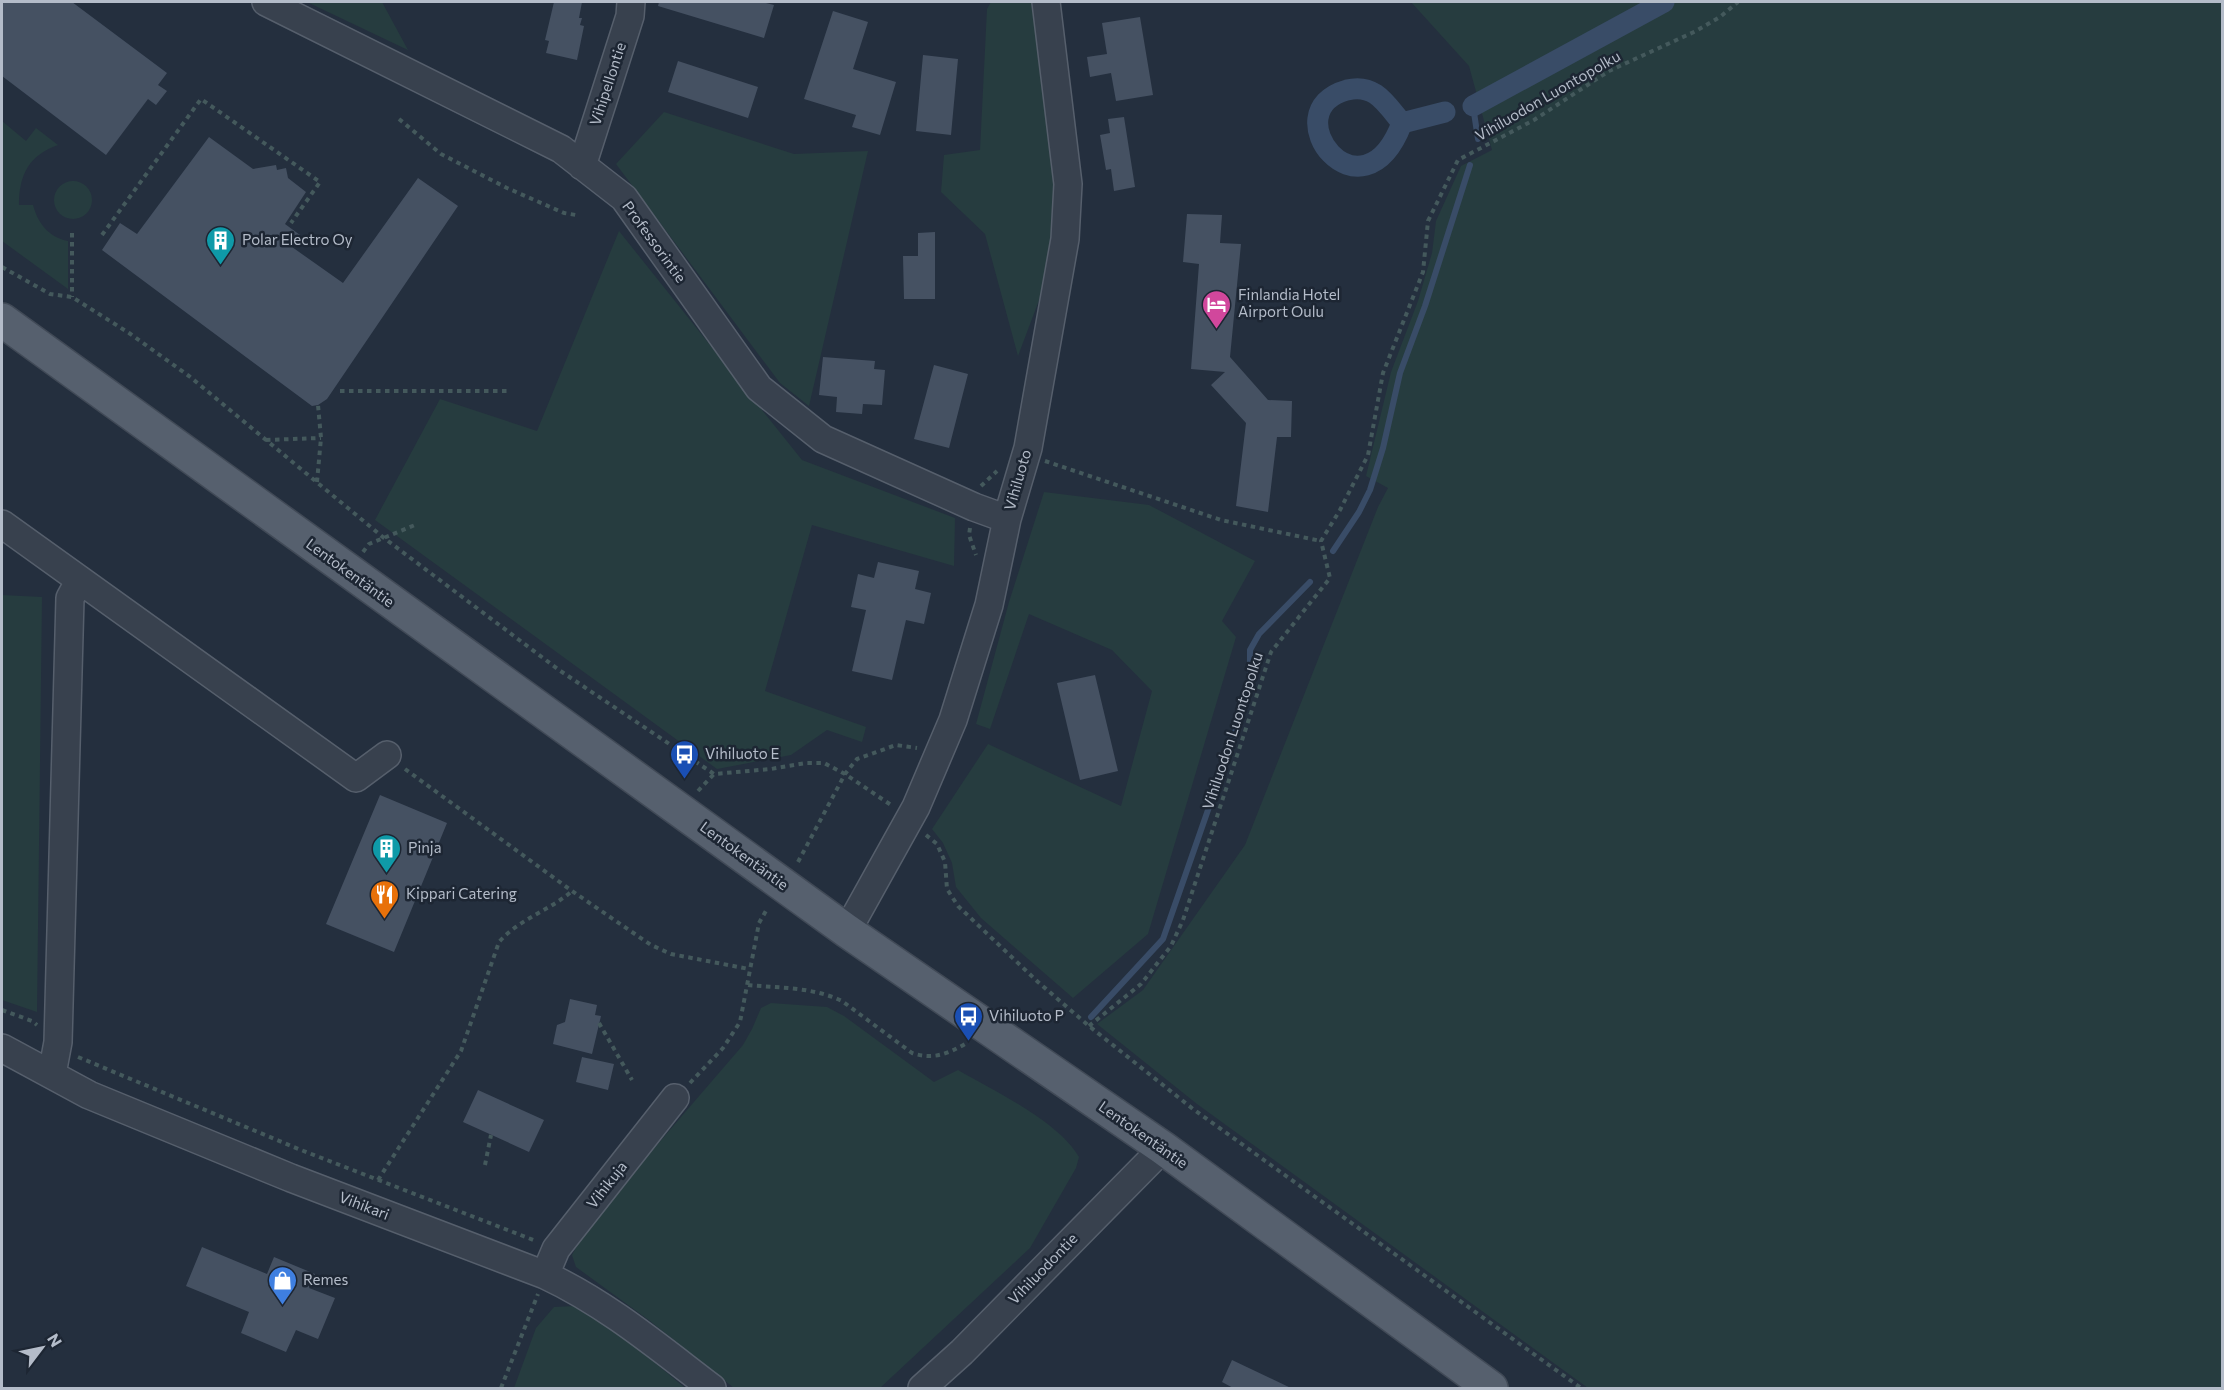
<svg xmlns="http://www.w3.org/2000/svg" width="2224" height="1390" font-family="Commissioner,sans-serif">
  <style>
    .green { fill: #263c3f }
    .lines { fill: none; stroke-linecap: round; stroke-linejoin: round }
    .stream { stroke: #394c67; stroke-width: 6 }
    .canal { stroke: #394c67; stroke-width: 21 }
    .building { fill: #455162 }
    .minor-casing { stroke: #565f6c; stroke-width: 30 }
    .major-casing { stroke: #414a57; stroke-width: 36 }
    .path { stroke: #44595c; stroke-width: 4; stroke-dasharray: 4.5 4.5; stroke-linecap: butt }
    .minor { stroke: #38414e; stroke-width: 27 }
    .major { stroke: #56606e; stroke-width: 33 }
    .labels { text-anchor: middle; stroke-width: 5; stroke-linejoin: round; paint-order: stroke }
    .street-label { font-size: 15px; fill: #b4bcc9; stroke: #1d2633 }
    .poi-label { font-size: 15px; fill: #b4bcc9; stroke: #1d2633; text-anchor: start }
  </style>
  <rect width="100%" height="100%" fill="#242f3e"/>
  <!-- green -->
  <path class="green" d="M 307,2 L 382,2 L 408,50 Z
    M 991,2 L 1035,2 L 1057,184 L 1050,271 L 1018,356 L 985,234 L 941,192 L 944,155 L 980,150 L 987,9 Z
    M 1411,2 L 2222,2 L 2222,1388 L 1588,1388 L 1197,1104 L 1097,1024 L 1143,990 L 1245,845 L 1378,507 L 1388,488 L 1366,476 L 1391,372 L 1418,301 L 1432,253 L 1436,221 L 1461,166 L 1492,150 L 1469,66 Z
    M 664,112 L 794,154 L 868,151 L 809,406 L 780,383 L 616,164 Z
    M 2,121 L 26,141 L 36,128 L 58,145 C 29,155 19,175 19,205 L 33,205 C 38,223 48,237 68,241 L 68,289 L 2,241 Z
    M54 200a19 19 0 1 1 38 0a19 19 0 1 1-38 0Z
    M 619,231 L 802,460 L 955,518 L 954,566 L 812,525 L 765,691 L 866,727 L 862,742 L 827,730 L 791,755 L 717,769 L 375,520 L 440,399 L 537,431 Z
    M 1044,492 L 1149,505 L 1255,561 L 1222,621 L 1236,637 L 1148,934 L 1073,998 L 981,918 L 956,887 L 952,863 L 943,843 L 932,829 L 988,744 L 1121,806 L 1152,691 L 1112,650 L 1029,614 L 990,729 L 976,724 L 1009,602 Z
    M 2,595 L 42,597 L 37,1012 L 2,1000 Z
    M 771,1003 L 827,1007 L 844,1016 L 934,1082 L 958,1070 C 994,1091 1058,1121 1079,1157 L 1076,1168 L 1030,1248 L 880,1388 L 734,1388 L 650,1321 L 576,1267 L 572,1255 L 588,1225 L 743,1045 L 752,1029 L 761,1008 Z
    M 576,1306 L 628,1340 L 685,1388 L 514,1388 L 536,1328 L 554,1307 Z"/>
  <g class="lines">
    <!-- stream -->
    <path class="stream" d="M 1473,106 L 1478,139
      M 1333,551 L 1359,512 L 1370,490 L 1383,448 L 1400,373 L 1425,306 L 1470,165
      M 1091,1017 L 1163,939 L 1246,701 L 1250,676 L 1250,650 L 1259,634 L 1310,582"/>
    <!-- canal -->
    <path class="canal" d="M 1473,106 L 1664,2
      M 1402,123 C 1362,228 1271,111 1347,90 C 1375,83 1386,104 1402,123 L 1445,112"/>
  </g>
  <!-- building -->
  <path class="building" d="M 2,2 L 72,2 L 167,73 L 158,85 L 167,91 L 156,105 L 148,99 L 106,155 L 2,76 Z
    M 554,2 L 582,2 L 579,18 L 582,18 L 580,25 L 584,26 L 577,60 L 546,53 L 549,41 L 545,40 Z
    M 659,2 L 762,2 L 774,5 L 764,38 L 658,6 Z
    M 833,11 L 868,22 L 853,69 L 896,82 L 880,135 L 852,127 L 856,115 L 804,99 Z
    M 1140,17 L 1153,95 L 1116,101 L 1111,73 L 1090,77 L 1087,57 L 1107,54 L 1102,23 Z
    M 923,55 L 958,59 L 951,135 L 916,131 Z
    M 678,61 L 758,87 L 748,118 L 668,92 Z
    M 1124,117 L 1135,187 L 1114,191 L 1111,169 L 1106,170 L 1100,135 L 1110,133 L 1108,119 Z
    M 209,137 L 253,169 L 276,165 L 277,170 L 286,168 L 288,178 L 306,192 L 285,224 L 300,235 L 292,247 L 343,283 L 418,178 L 458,206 L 327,399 L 318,405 L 312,406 L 102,250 L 120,223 L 137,234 Z
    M 1187,214 L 1222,215 L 1220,243 L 1241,244 L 1230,357 L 1268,400 L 1292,401 L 1291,437 L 1277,437 L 1268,512 L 1236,506 L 1246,423 L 1211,385 L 1225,372 L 1191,369 L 1199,264 L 1183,262 Z
    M 935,232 L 935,299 L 904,299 L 903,256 L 918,256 L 918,233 Z
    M 823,357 L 875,361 L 874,369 L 885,370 L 882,405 L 863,404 L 862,414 L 836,412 L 837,397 L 819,395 Z
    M 934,365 L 968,374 L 949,448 L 914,439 Z
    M 878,562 L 919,571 L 915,589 L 931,593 L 924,624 L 906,620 L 892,680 L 852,671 L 866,610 L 851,607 L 858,574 L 874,578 Z
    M 1095,675 L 1118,771 L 1080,780 L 1057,683 Z
    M 380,795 L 447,823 L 394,952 L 326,924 Z
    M 570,999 L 597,1005 L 595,1015 L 601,1016 L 592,1054 L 553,1044 L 557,1025 L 565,1022 Z
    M 582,1057 L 614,1064 L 608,1090 L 576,1082 Z
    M 478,1090 L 544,1120 L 529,1152 L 463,1122 Z
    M 202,1247 L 267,1274 L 274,1257 L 315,1274 L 309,1288 L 335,1298 L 318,1339 L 296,1330 L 286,1352 L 241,1333 L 249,1312 L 186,1286 Z
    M 1232,1360 L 1293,1389 L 1235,1389 L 1222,1382 Z"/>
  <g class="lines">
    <defs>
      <path id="minor" d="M 266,2 L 561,149 L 624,198 L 759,388 L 823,439 L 974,507 L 1007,519
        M 582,166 L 630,16 L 631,2
        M 2,524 L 80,580 L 70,598 L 58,1042 L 52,1074
        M 80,580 L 356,778 L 387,755
        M 847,931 L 916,807 L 953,720 L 989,605 L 1007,519 L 1028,448 L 1065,239 L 1068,184 L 1046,2
        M 2,1048 L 89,1095 L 291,1178 L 545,1275 C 607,1304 658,1347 712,1388
        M 545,1275 L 556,1249 L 675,1098
        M 922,1388 L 962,1352 L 1163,1148"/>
      <path id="major" d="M 2,320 L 847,931 L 1163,1148 L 1491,1388"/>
    </defs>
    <!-- minor casing -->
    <use href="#minor" class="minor-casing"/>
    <!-- major casing -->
    <use href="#major" class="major-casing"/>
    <!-- path -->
    <path class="path" d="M 399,119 L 441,154 L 507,188 L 564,213 L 576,215
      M 72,233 L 72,297
      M 102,235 L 201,99 L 320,182 L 291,223
      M 2,267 L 50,294 L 72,297 L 129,333 L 189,376 L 384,538 L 559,670 L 714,774 L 771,769 L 806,763 L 824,763 L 845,774 L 891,805
      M 340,391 L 511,391
      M 266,440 L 321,438
      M 1045,461 L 1221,520 L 1321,541
      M 317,482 L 321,438 L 318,405
      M 981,486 L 997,471
      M 970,528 L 969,535 L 976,555
      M 363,552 L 369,544 L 415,525
      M 405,769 L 572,891 L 651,945 L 671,954 L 749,969
      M 698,791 L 714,774
      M 926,835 L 937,844 L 945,862 L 947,889 L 958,906 L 1038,982 L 1089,1026 L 1193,1109 L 1581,1388
      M 798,862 L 845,774 L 857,759 L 896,745 L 917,748
      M 748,985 C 779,988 813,987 842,1001 L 912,1053 C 933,1060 947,1054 965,1044
      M 2,1010 L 32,1021 L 37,1025
      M 599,1023 L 632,1080
      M 1089,1026 L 1141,984 L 1171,946 L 1183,920 L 1271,652 L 1330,578 L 1321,541 L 1340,510 L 1368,455 L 1383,373 L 1423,272 L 1428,221 L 1458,160 L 1534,120 L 1609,71 L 1696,31 L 1720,17 L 1738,2
      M 78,1057 L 301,1150 L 536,1241
      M 690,1083 L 723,1048 L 740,1022 L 759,923 L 767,909
      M 485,1165 L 491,1135
      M 378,1180 L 461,1051 L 499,942 C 519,919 549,911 572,891
      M 501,1388 L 538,1294"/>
    <!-- minor -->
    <use href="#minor" class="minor"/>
    <!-- major -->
    <use href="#major" class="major"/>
  </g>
  <!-- icons -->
  <defs>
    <symbol id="building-pin" viewBox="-11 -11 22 30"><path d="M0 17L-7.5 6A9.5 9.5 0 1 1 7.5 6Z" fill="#0f9aa8" stroke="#1d2633"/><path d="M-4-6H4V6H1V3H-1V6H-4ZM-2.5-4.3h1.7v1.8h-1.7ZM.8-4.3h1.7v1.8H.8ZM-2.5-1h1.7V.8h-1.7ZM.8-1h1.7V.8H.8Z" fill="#fff"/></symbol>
    <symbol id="hotel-pin" viewBox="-11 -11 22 30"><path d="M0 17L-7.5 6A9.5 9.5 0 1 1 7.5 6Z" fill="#d1479c" stroke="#1d2633"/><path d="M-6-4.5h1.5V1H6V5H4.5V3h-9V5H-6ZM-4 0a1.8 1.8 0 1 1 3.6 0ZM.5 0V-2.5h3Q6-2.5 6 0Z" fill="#fff"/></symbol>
    <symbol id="bus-pin" viewBox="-11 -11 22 30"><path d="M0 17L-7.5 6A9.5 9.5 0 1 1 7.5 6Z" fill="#1a4fb4" stroke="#1d2633"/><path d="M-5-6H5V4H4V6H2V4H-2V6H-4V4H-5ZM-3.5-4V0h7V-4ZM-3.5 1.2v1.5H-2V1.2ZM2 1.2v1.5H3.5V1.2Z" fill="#fff"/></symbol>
    <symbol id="restaurant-pin" viewBox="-11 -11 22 30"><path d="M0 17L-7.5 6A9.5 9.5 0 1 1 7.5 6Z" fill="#e8710a" stroke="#1d2633"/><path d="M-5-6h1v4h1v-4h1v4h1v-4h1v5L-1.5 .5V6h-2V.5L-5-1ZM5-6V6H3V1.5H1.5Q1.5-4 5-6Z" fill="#fff"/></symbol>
    <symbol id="shop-pin" viewBox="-11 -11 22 30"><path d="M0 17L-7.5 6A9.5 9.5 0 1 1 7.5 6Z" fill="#3f7fe0" stroke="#1d2633"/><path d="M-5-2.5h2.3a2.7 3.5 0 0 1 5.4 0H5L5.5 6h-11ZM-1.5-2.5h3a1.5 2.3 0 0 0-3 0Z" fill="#fff"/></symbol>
  </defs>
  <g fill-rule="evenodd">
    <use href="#building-pin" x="204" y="224" width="33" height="45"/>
    <use href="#hotel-pin" x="1200" y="288" width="33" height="45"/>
    <use href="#bus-pin" x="668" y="738" width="33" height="45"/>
    <use href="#building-pin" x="370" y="832" width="33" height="45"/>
    <use href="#restaurant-pin" x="368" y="878" width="33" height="45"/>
    <use href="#bus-pin" x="952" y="1000" width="33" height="45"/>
    <use href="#shop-pin" x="266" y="1264" width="33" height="45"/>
  </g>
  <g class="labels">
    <!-- street labels -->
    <g class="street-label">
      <text transform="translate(608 84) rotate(-72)" y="5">Vihipellontie</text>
      <text transform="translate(1548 96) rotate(-30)" y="5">Vihiluodon Luontopolku</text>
      <text transform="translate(654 242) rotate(54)" y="5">Professorintie</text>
      <text transform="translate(1018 480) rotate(-74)" y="5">Vihiluoto</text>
      <text transform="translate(350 573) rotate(36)" y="5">Lentokentäntie</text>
      <text transform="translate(1233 731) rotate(-72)" y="5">Vihiluodon Luontopolku</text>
      <text transform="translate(744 856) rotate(36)" y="5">Lentokentäntie</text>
      <text transform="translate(1143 1135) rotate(35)" y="5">Lentokentäntie</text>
      <text transform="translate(607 1185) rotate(-52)" y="5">Vihikuja</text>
      <text transform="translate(364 1206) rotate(21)" y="5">Vihikari</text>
      <text transform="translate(1043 1269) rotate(-46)" y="5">Vihiluodontie</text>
    </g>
    <!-- poi labels -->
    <g class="poi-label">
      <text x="242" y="245">Polar Electro Oy</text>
      <text x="1238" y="300">Finlandia Hotel<tspan x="1238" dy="17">Airport Oulu</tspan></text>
      <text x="705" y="759">Vihiluoto E</text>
      <text x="408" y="853">Pinja</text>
      <text x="406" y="899">Kippari Catering</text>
      <text x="989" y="1021">Vihiluoto P</text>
      <text x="303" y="1285">Remes</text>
    </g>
  </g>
  <!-- border -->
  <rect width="2224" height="1390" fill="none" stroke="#b4bcc9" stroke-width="6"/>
  <!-- north arrow -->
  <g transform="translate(42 1348) rotate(58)" stroke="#1d2633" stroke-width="4.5" paint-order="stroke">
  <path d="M0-4.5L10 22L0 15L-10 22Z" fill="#b4bcc9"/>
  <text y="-9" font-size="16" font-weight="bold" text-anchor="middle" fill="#b4bcc9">N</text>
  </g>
</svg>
